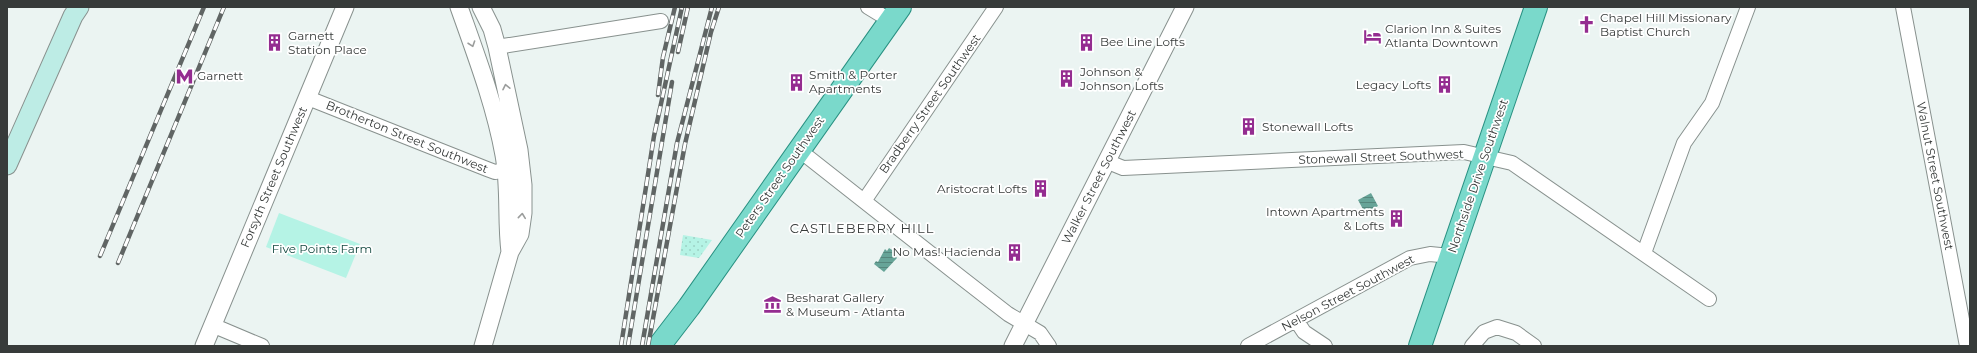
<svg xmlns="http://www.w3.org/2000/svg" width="1977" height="353" font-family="Montserrat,sans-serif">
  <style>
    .park { fill: url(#park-dots) }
    .garden { fill: #b5f3e5 }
    .water { fill: url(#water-rules) }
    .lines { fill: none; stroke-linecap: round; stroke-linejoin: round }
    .minor-casing { stroke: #88918e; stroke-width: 16 }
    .tertiary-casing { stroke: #88918e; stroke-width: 19 }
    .secondary-casing { stroke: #88918e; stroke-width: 21 }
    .primary-casing { stroke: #299182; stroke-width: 24 }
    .minor { stroke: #fff; stroke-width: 14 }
    .tertiary { stroke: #fff; stroke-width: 17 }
    .secondary { stroke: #bdece5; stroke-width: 19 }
    .primary { stroke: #7ad9cb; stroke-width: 22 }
    .rail-casing { stroke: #606564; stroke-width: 4.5 }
    .rail { stroke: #fff; stroke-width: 3; stroke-dasharray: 9; stroke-linecap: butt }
    .oneway { stroke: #9b9d9c }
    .labels { text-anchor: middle; stroke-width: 3.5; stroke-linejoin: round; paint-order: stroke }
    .poi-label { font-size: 12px; fill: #373b3a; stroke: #fff; text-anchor: start }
    .street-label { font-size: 12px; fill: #373b3a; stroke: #fff }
    .park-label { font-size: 12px; fill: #11473e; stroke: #fff }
    .neighbourhood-label { font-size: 13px; letter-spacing: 1px; fill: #373b3a; stroke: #fff }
  </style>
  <defs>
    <pattern id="park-dots" width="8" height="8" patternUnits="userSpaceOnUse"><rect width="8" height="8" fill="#b5f3e5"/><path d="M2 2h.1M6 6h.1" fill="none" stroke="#9cd1c5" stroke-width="1.8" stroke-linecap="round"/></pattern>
    <pattern id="water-rules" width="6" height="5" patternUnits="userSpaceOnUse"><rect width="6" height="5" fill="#67a498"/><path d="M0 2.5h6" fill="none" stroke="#56877d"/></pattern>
  </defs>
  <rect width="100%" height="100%" fill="#ebf4f2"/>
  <!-- park -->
  <path class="park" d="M 683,235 L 712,240 L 699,258 L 680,255 Z"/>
  <!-- garden -->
  <path class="garden" d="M 279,213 L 360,244 L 346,278 L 266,247 Z"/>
  <!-- water -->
  <path class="water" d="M 1371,193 L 1378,206 L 1365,213 L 1358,200 Z
    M 889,248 L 897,253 L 895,256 L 897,258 L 884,272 L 874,264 L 876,261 L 878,262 L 885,249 L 887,251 Z"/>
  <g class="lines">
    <defs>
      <path id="minor" d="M 868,7 L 891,21
        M 1903,7 L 1967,346
        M 497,47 L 661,21
        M 308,98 L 487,169 L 495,172 L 506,170
        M 799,150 L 954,272 L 1008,314 L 1040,333 L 1049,346
        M 1106,161 L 1123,168 L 1464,152 L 1512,163 L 1709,299
        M 864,201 L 996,7
        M 1644,253 L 1684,143 L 1712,103 L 1748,7
        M 1296,320 L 1304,332 L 1325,346
        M 212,325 L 262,346
        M 1248,346 L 1410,258 L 1430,254 L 1450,256
        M 1472,346 L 1484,332 L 1497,327 L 1516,333 L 1534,346"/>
      <path id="tertiary" d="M 459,7 C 476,55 495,105 504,155 C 510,188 506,220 510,252
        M 481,7 L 492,29 L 497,47 L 519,150 L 523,185 L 523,213 L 520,234 L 510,252 L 483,346
        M 204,346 L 345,7
        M 1013,346 L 1185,7"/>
      <path id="secondary" d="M 7,165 L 73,16 L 79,7"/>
      <path id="primary" d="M 659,346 L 689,307 L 900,7
        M 1420,346 L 1536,7"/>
    </defs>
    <!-- minor casing -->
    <use href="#minor" class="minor-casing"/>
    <!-- tertiary casing -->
    <use href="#tertiary" class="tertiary-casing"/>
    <!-- secondary casing -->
    <use href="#secondary" class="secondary-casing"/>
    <!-- primary casing -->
    <use href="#primary" class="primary-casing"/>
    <!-- minor -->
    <use href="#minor" class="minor"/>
    <!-- tertiary -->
    <use href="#tertiary" class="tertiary"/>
    <!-- secondary -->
    <use href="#secondary" class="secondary"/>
    <!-- primary -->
    <use href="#primary" class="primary"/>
    <defs>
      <path id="rail" d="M 678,52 L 688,7
        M 658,95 L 663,57 L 675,7
        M 100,256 L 204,7
        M 118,263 L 224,7
        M 621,346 L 654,136 L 682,7
        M 628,346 L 672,82
        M 642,346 L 677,143 L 712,7
        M 648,346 L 685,144 L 711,32 L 719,7"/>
    </defs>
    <!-- rail casing -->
    <use href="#rail" class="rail-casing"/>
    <!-- rail -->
    <use href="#rail" class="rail"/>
  </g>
  <!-- one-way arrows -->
  <defs><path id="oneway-chevron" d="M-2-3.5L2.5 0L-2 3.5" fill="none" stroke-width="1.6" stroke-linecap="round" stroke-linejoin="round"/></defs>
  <g class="oneway">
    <use href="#oneway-chevron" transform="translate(472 44) rotate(71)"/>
    <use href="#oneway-chevron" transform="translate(506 87) rotate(-102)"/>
    <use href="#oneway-chevron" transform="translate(522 216) rotate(-84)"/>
  </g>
  <!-- icons -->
  <defs>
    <symbol id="church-bare" viewBox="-9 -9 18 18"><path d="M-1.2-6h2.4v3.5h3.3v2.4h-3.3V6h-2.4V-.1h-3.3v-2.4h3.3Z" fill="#942c90" stroke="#fff" stroke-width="2.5" paint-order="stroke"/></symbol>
    <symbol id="hotel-bare" viewBox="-9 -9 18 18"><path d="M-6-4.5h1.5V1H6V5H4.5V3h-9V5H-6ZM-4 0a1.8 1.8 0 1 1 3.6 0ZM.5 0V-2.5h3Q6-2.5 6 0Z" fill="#942c90" stroke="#fff" stroke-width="2.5" paint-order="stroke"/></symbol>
    <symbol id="building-bare" viewBox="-9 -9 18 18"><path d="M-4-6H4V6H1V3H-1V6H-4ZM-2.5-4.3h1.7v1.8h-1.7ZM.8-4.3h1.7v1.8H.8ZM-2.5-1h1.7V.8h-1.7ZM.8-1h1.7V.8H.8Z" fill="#942c90" stroke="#fff" stroke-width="2.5" paint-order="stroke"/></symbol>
    <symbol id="metro-bare" viewBox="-9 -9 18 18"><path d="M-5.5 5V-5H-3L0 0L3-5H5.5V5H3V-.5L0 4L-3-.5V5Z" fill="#942c90" stroke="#fff" stroke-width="2.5" paint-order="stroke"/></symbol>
    <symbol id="museum-bare" viewBox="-9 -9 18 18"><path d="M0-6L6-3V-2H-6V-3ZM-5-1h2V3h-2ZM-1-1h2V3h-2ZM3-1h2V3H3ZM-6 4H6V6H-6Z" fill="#942c90" stroke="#fff" stroke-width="2.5" paint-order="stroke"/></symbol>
  </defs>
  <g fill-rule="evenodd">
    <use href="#church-bare" x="1574" y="12" width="25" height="25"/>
    <use href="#hotel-bare" x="1360" y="24" width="25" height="25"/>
    <use href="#building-bare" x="1074" y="30" width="25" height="25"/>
    <use href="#building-bare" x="262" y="30" width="25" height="25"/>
    <use href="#metro-bare" x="172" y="64" width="25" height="25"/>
    <use href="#building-bare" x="1054" y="66" width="25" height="25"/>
    <use href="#building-bare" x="784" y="70" width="25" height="25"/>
    <use href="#building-bare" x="1432" y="72" width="25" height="25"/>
    <use href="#building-bare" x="1236" y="114" width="25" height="25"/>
    <use href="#building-bare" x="1028" y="176" width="25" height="25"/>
    <use href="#building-bare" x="1384" y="206" width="25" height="25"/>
    <use href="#building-bare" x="1002" y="240" width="25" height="25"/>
    <use href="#museum-bare" x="760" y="292" width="25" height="25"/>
  </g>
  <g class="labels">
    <!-- poi labels -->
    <g class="poi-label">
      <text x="1600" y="22">Chapel Hill Missionary<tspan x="1600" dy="14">Baptist Church</tspan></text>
      <text x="1385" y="33">Clarion Inn &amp; Suites<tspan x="1385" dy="14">Atlanta Downtown</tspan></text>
      <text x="288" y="40">Garnett<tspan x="288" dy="14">Station Place</tspan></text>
      <text x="1100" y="46">Bee Line Lofts</text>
      <text x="1080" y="76">Johnson &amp;<tspan x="1080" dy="14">Johnson Lofts</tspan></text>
      <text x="809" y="79">Smith &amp; Porter<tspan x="809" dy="14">Apartments</tspan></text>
      <text x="197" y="80">Garnett</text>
      <text x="1431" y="89" text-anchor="end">Legacy Lofts</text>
      <text x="1262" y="131">Stonewall Lofts</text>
      <text x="1027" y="193" text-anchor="end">Aristocrat Lofts</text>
      <text x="1384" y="216" text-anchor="end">Intown Apartments<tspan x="1384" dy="14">&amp; Lofts</tspan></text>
      <text x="1001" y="256" text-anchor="end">No Mas! Hacienda</text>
      <text x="786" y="302">Besharat Gallery<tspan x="786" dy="14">&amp; Museum - Atlanta</tspan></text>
    </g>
    <!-- street labels -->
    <g class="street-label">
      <text transform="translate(930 104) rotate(-55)" y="4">Bradberry Street Southwest</text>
      <text transform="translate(407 137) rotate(22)" y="4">Brotherton Street Southwest</text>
      <text transform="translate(1381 157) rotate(-2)" y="4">Stonewall Street Southwest</text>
      <text transform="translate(1478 176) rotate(-71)" y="4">Northside Drive Southwest</text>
      <text transform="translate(1935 176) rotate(79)" y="4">Walnut Street Southwest</text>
      <text transform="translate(274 177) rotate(-67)" y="4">Forsyth Street Southwest</text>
      <text transform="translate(780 177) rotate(-55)" y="4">Peters Street Southwest</text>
      <text transform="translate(1099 177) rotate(-63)" y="4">Walker Street Southwest</text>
      <text transform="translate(1348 293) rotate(-28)" y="4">Nelson Street Southwest</text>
    </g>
    <!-- park labels -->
    <g class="park-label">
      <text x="322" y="253">Five Points Farm</text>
    </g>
    <!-- neighbourhood labels -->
    <g class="neighbourhood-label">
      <text x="862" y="233">CASTLEBERRY HILL</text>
    </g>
  </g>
  <!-- border -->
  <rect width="1977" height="353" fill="none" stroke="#373b3a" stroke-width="16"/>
</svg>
